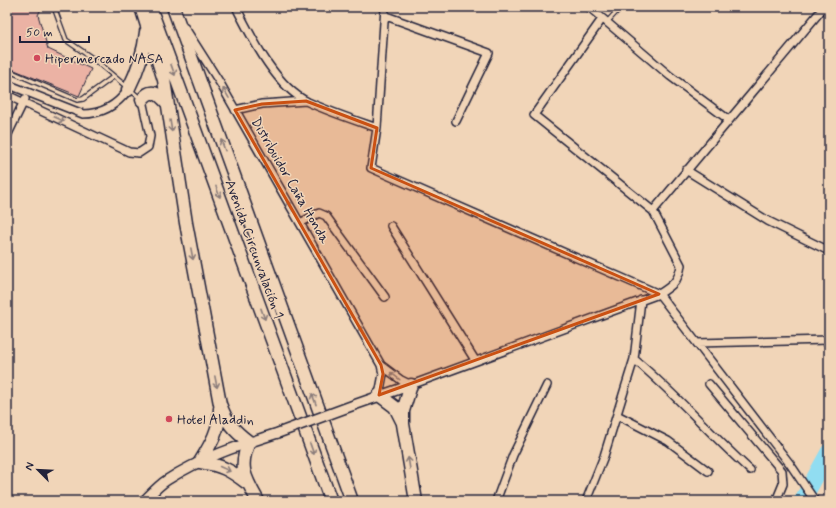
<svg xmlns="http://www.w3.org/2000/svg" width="836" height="508" font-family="Mynerve,sans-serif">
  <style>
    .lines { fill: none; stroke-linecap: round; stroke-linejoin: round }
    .river { stroke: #91ddf1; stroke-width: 17 }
    .building { fill: #ebb2a4; stroke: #22223b }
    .service-casing { stroke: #22223b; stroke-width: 6 }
    .minor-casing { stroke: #22223b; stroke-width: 10 }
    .tertiary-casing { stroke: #22223b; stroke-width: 12 }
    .primary-casing { stroke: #22223b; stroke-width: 15 }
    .service { stroke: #f1d5b8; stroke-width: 3.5 }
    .minor { stroke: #f1d5b8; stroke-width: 7 }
    .tertiary { stroke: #f1d5b8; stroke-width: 9 }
    .primary { stroke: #f1d5b8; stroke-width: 12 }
    .tertiary-bridge-casing { stroke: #22223b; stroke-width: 12; stroke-linecap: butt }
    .tertiary-bridge { stroke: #f1d5b8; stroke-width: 9 }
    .oneway { stroke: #8a7c7a }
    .marked { fill: #ca5113; fill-opacity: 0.2; stroke: #ca5113; stroke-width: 3; stroke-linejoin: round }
    .poi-dot { fill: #d1495b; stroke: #f1d5b8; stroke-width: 1.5 }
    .labels { text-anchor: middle; stroke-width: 3; stroke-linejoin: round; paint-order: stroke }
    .poi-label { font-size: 14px; fill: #22223b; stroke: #f1d5b8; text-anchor: start }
    .street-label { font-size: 14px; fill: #22223b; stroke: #f1d5b8 }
  </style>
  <rect width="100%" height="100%" fill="#f1d5b8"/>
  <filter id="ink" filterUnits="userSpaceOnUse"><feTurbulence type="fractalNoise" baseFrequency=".025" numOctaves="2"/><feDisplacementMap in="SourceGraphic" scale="8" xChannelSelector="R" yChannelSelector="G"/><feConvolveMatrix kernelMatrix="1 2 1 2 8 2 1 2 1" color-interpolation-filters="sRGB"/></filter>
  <g filter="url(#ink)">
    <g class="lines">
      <!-- river -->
      <path class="river" d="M 802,501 L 829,452"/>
    </g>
    <!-- building -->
    <path class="building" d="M 7,7 L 42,7 L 38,15 L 48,49 L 91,69 L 79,96 L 7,67 Z"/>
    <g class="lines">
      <defs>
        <path id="service" d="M 54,7 L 66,40 L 92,58 L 140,98
          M 607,22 L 621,7
          M 7,70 L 77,100 L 83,99 L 113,77"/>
        <path id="minor" d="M 236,7 C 252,38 275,86 308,102 C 330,112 354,120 377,128
          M 385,7 L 377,128 L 371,168 L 659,294 L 790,464 L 815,501
          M 589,7 L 670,76 L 729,120
          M 386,16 L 489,53 L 456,121
          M 602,19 L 534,115 L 653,211
          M 185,28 L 220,83 L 381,365 L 383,374 L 379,395
          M 7,84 L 83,114 C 102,114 117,105 128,90
          M 7,95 L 129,152 L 139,153 L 148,147 L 150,136 L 142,100
          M 235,110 L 262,104 L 306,101
          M 7,136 L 25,99
          M 686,170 L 768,221 L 829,251
          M 300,223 L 319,213 L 326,216 L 385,297
          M 391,226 L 475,360
          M 697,343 L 829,340
          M 634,359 C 675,393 710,434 750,470
          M 381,365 L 401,380 L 411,385 L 659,294 C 672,286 679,281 681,265 L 653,211 L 824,7
          M 709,384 L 782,471 L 783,484 L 776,501
          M 617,415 L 668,441 L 708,471
          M 496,501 L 513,455 L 547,385
          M 586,501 L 604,456 L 634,359 L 641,300"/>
        <path id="tertiary" d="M 354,405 L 411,385
          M 144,501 C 151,494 159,485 167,480 C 201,458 240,445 278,433"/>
        <path id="primary" d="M 141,7 L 164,80 L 186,223 L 220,404 C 227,423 233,430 249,442 C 238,467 245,478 258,501
          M 150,7 L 331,501
          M 173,7 L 352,501
          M 128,90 C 138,70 144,53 146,32
          M 142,100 C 151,87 159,94 167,103
          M 411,385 L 403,411 L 403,424 L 416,501
          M 379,395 L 395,407 L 402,421
          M 220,408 C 220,429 211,444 200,462 C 221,465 230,470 247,483"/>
      </defs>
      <!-- service casing -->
      <use href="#service" class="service-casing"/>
      <!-- minor casing -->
      <use href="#minor" class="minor-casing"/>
      <!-- tertiary casing -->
      <use href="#tertiary" class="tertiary-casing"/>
      <!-- primary casing -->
      <use href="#primary" class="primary-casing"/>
      <!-- service -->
      <use href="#service" class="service"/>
      <!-- minor -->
      <use href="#minor" class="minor"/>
      <!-- tertiary -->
      <use href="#tertiary" class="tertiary"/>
      <!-- primary -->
      <use href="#primary" class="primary"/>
      <defs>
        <path id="tertiary-bridge" d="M 278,433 L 354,405"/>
      </defs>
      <!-- tertiary-bridge casing -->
      <use href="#tertiary-bridge" class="tertiary-bridge-casing"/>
      <!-- tertiary-bridge -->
      <use href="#tertiary-bridge" class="tertiary-bridge"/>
    </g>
    <!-- one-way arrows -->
    <defs><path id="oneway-shaft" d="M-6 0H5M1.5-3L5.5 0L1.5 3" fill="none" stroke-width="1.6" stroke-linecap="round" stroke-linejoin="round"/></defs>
    <g class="oneway">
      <use href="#oneway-shaft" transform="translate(173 70) rotate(70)"/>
      <use href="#oneway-shaft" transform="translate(226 93) rotate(-120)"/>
      <use href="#oneway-shaft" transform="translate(59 119) rotate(25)"/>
      <use href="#oneway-shaft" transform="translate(171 126) rotate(81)"/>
      <use href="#oneway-shaft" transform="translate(223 145) rotate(-110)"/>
      <use href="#oneway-shaft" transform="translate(218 192) rotate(70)"/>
      <use href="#oneway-shaft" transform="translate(290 206) rotate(-120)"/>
      <use href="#oneway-shaft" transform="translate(192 254) rotate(79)"/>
      <use href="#oneway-shaft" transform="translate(263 314) rotate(70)"/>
      <use href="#oneway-shaft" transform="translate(362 331) rotate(-120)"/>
      <use href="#oneway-shaft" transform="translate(395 376) rotate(-142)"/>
      <use href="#oneway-shaft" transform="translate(216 382) rotate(79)"/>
      <use href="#oneway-shaft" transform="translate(314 399) rotate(-110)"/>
      <use href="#oneway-shaft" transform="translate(312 449) rotate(70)"/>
      <use href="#oneway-shaft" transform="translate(409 463) rotate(-99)"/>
      <use href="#oneway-shaft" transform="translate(225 469) rotate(25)"/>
    </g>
  </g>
  <!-- marked area -->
  <path class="marked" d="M 306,101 L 377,128 L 371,168 L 659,294 L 379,395 L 383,374 L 381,365 L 235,110 L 262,104 Z"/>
  <!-- markers -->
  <g class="poi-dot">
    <circle cx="37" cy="58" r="4"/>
    <circle cx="169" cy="419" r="4"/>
  </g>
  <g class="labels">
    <!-- poi labels -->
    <g class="poi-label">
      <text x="45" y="63">Hipermercado NASA</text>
      <text x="177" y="424">Hotel Aladdin</text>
    </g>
    <!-- street labels -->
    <g class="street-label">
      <text transform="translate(291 180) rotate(60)" y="5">Distribuidor Caña Honda</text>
      <text transform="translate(255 249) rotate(70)" y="5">Avenida Circunvalación 1</text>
    </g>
  </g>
  <!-- margin -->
  <rect width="836" height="508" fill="none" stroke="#f1d5b8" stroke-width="24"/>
  <rect x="12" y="12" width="812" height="484" fill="none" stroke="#22223b" stroke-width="1.5" filter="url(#ink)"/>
  <!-- north arrow -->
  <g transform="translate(38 470) rotate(294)" stroke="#f1d5b8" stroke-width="3" paint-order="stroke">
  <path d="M0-3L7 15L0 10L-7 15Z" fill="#22223b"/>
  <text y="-6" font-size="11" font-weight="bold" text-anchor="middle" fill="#22223b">N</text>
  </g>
  <!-- scale -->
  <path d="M20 36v6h69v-6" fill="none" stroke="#22223b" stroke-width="2"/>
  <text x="26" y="36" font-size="12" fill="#22223b" stroke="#f1d5b8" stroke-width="3" paint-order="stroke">50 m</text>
</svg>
